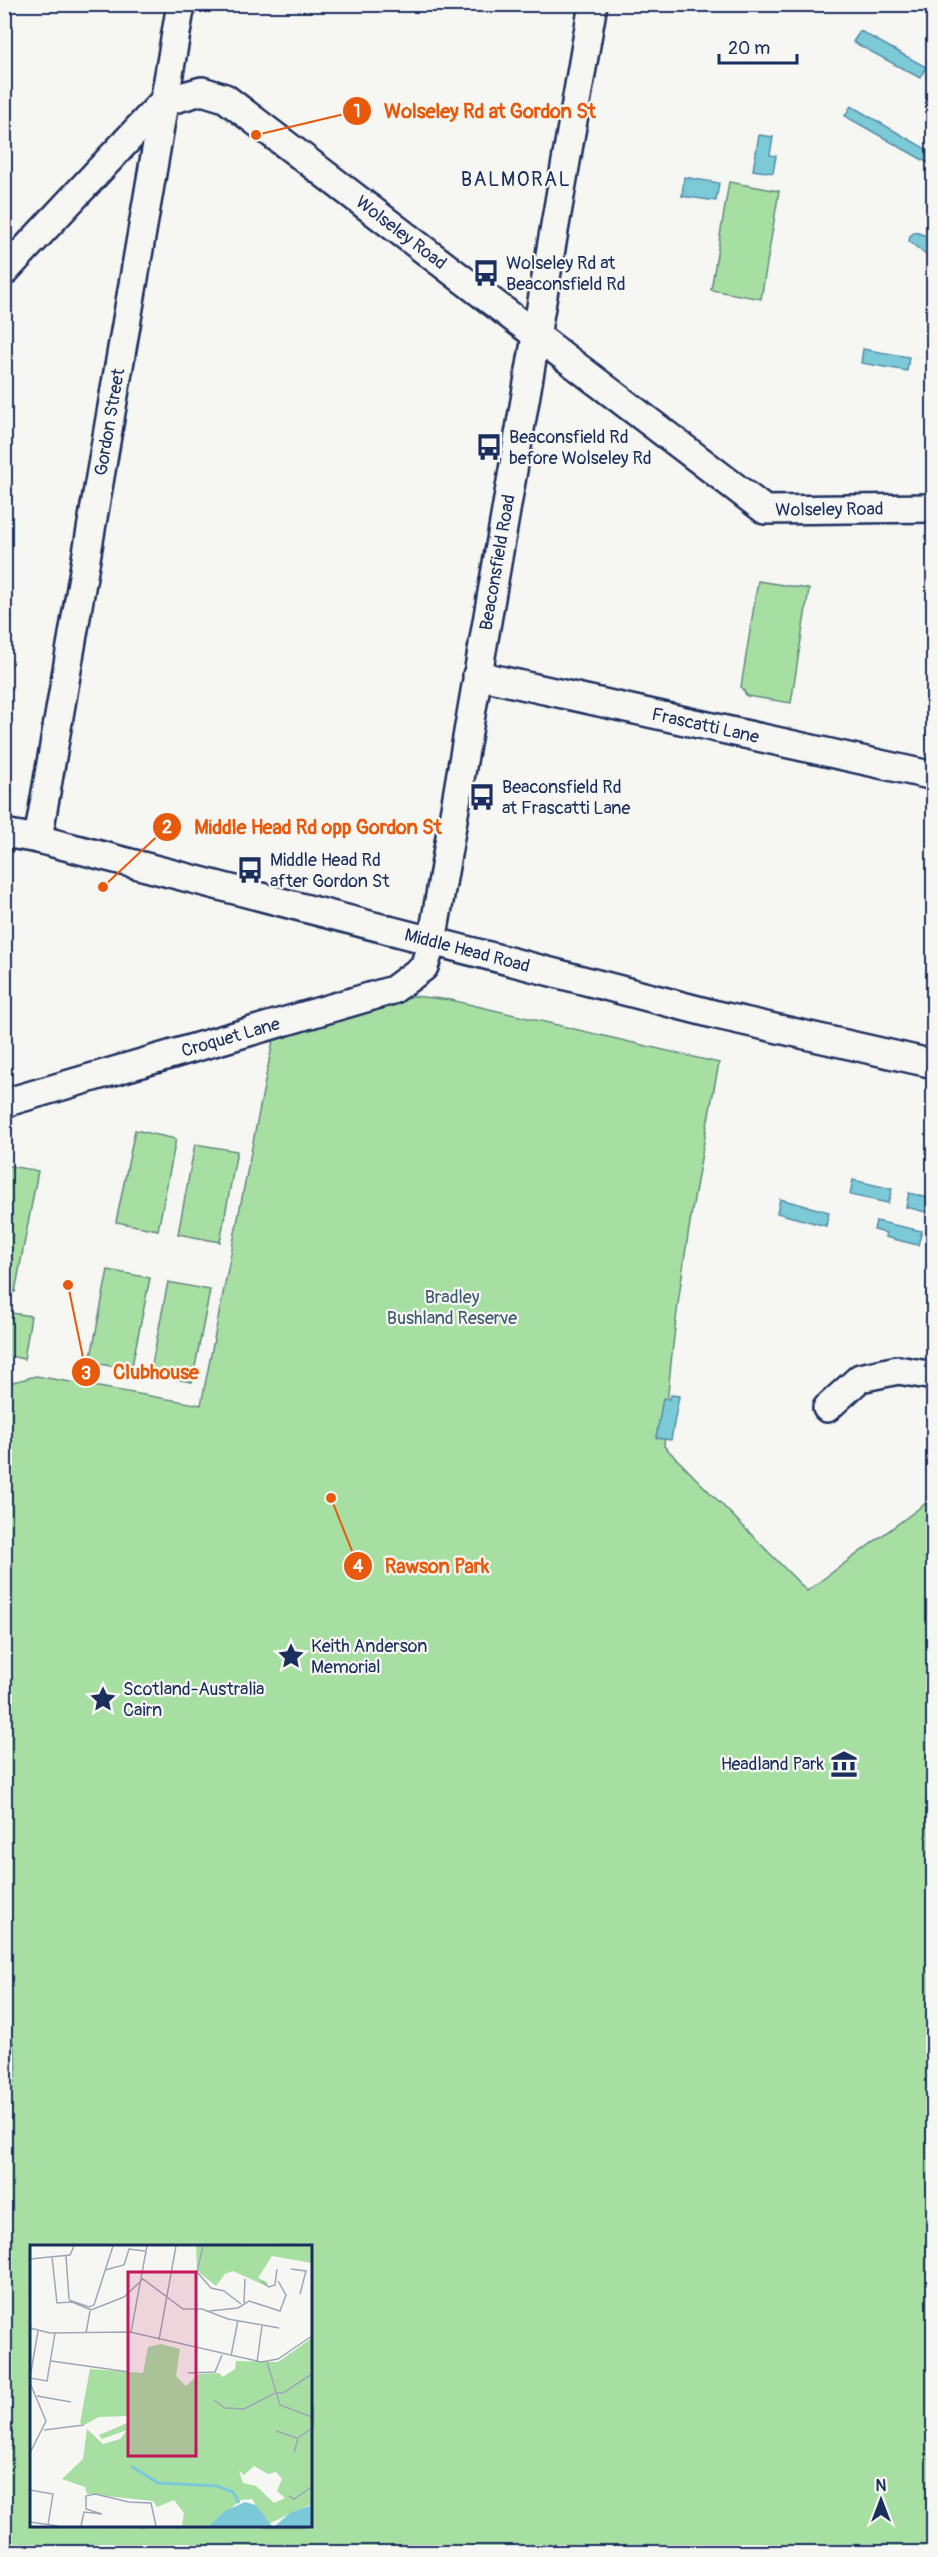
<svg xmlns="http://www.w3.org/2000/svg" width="938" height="2557" font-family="Pangolin,sans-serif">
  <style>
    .green { fill: #a7dfa3; stroke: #618780; stroke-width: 1.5; fill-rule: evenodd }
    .water { fill: #7bc9d8; stroke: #558ba7; stroke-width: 1.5 }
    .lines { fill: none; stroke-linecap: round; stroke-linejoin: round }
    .minor-casing { stroke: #1b2f5e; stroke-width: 32 }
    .minor { stroke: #f6f6f2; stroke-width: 27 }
    .labels { text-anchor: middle; stroke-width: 4.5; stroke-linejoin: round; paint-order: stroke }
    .street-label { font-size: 18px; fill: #1b2f5e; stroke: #f6f6f2 }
    .poi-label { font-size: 18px; fill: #1b2f5e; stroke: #f6f6f2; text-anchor: start }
    .park-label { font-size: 18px; fill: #3e5b6f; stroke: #f6f6f2 }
    .neighbourhood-label { font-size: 20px; letter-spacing: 1.5px; fill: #1b2f5e; stroke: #f6f6f2 }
    .inset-river { fill: none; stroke: #7bc9d8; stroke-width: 3 }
    .inset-road { fill: none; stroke: #9ea6b7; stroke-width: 1.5 }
    .view { fill: #c2185b; fill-opacity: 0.15; stroke: #c2185b; stroke-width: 3 }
    .inset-edge { fill: none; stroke: #1b2f5e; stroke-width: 3 }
    .leader { fill: none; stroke: #e8590c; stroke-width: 2 }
    .callout-dot { fill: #e8590c; stroke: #f6f6f2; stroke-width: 2 }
    .mark-label { font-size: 18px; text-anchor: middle; font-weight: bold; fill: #fff }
    .callout-label { font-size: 20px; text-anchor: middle; font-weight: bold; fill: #e8590c; stroke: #f6f6f2; stroke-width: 4.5; stroke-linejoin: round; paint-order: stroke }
  </style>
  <rect width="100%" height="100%" fill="#f6f6f2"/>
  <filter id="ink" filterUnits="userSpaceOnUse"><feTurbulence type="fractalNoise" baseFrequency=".0167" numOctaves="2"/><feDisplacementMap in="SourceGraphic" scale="12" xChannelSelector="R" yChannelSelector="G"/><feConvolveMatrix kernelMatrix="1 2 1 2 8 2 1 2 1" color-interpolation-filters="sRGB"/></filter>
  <g filter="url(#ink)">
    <!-- green -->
    <path class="green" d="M 729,182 L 779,191 L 761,299 L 711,290 Z
      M 758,581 L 809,589 L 791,703 L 747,696 L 741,687 Z
      M 413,996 L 451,1000 L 719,1063 C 694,1190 672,1317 664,1446 L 807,1591 L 933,1498 L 933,2552 L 5,2552 L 4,2125 L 17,2067 L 5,1996 L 5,1384 L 36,1376 L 201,1405 L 273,1041 ZM 32,2246 L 310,2246 L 310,2526 L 32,2526 Z
      M 135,1130 L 176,1139 L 158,1230 L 116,1222 Z
      M 195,1144 L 237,1151 L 220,1242 L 178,1234 Z
      M 4,1165 L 38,1171 L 15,1292 L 5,1290 Z
      M 108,1270 L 150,1278 L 131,1370 L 90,1362 Z
      M 168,1282 L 210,1290 L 192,1382 L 150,1374 Z
      M 4,1312 L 31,1316 L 24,1359 L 5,1355 Z"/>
    <!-- water -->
    <path class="water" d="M 860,31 L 926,67 L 920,78 L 853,42 Z
      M 851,106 L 933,153 L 930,164 L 845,116 Z
      M 759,135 L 773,137 L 770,155 L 776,156 L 773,173 L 753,170 Z
      M 684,177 L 719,183 L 716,201 L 682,196 Z
      M 915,232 L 933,238 L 933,261 L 909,241 L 910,236 Z
      M 863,349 L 909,357 L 907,371 L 861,363 Z
      M 853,1180 L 892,1189 L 888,1203 L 850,1195 Z
      M 909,1193 L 933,1199 L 933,1214 L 906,1207 Z
      M 780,1199 L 829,1212 L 826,1226 L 777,1213 Z
      M 876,1221 L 922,1231 L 918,1245 L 885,1237 L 886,1233 L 874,1230 Z
      M 671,1395 L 679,1396 L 671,1440 L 656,1438 L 663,1398 L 670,1399 Z"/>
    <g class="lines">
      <defs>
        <g id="minor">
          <path id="s1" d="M 4,272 L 163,102 L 202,91 L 225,98 L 765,510 L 934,508"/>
          <path id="s2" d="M 477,675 L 934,776"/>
          <path id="s3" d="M 4,833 L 38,839 L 717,1015 L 934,1064"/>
          <path id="s4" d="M 38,839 L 181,4"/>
          <path id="s5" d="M 4,1103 L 393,990 L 424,967 L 432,942 L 593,4"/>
          <path d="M 827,1408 L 860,1378 L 898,1370 L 934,1376"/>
        </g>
      </defs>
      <!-- minor casing -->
      <use href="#minor" class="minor-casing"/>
      <!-- minor -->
      <use href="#minor" class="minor"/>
    </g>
  </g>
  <!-- icons -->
  <defs>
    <symbol id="bus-bare" viewBox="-9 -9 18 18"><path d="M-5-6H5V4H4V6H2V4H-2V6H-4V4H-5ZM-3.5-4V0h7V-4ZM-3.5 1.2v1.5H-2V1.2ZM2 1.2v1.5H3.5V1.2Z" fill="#1b2f5e" stroke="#f6f6f2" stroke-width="2.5" paint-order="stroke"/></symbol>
    <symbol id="sight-bare" viewBox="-9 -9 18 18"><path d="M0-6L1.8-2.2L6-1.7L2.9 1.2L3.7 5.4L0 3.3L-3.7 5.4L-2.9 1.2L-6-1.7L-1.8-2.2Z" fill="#1b2f5e" stroke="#f6f6f2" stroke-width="2.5" paint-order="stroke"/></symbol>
    <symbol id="museum-bare" viewBox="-9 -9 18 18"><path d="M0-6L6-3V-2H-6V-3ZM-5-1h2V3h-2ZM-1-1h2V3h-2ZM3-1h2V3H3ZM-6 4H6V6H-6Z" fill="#1b2f5e" stroke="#f6f6f2" stroke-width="2.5" paint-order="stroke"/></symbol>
  </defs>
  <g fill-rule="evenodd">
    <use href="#bus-bare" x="467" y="254" width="38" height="38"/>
    <use href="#bus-bare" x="470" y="428" width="38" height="38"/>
    <use href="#bus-bare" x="463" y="778" width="38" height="38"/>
    <use href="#bus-bare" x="231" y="851" width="38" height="38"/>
    <use href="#sight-bare" x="272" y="1637" width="38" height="38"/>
    <use href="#sight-bare" x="84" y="1680" width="38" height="38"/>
    <use href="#museum-bare" x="825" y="1745" width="38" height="38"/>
  </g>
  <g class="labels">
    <!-- street labels -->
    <g class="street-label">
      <text dy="6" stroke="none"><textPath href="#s1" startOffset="519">Wolseley Road</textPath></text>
      <text dy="6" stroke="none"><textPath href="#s4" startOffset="423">Gordon Street</textPath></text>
      <text dy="6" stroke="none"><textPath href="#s1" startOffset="1041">Wolseley Road</textPath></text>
      <text dy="6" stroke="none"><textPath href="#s5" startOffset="855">Beaconsfield Road</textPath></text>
      <text dy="6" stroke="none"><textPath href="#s2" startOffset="234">Frascatti Lane</textPath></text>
      <text dy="6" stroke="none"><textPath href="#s3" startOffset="478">Middle Head Road</textPath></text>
      <text dy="6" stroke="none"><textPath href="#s5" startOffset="236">Croquet Lane</textPath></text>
    </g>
    <!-- poi labels -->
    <g class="poi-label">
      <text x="506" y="269">Wolseley Rd at<tspan x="506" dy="21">Beaconsfield Rd</tspan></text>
      <text x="509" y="443">Beaconsfield Rd<tspan x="509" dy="21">before Wolseley Rd</tspan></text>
      <text x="502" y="793">Beaconsfield Rd<tspan x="502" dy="21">at Frascatti Lane</tspan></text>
      <text x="270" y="866">Middle Head Rd<tspan x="270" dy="21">after Gordon St</tspan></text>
      <text x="311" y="1652">Keith Anderson<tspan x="311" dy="21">Memorial</tspan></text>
      <text x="123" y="1695">Scotland-Australia<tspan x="123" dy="21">Cairn</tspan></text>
      <text x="824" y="1770" text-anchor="end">Headland Park</text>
    </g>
    <!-- park labels -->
    <g class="park-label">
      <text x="452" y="1303">Bradley<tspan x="452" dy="21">Bushland Reserve</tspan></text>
    </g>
    <!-- neighbourhood labels -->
    <g class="neighbourhood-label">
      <text x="516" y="186">BALMORAL</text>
    </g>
  </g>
  <!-- overview -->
  <g transform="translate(30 2245)">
    <rect width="282" height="282" fill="#f6f6f2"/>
    <path d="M 166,1 L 282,1 L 282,18 L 242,11 L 228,33 L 237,37 L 238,42 L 203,26 L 195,29 L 186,41 L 167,26 ZM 282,93 L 282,259 L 238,279 L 222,254 L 211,255 L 180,281 L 152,281 L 154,268 L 144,255 L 127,262 L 123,256 L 57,249 L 55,242 L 32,234 L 53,214 L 57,184 L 73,199 L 90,194 L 97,185 L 72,194 L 69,190 L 97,178 L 98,180 L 99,171 L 69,172 L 54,180 L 50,178 L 60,124 L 113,128 L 118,102 L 131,99 L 150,104 L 146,131 L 156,141 L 169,129 L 189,128 L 193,132 L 205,124 L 206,116 L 248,117 ZM 224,221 L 238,229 L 246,227 L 252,234 L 247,246 L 255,253 L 244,258 L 226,241 L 213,238 L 209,226 L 214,230 Z" fill="#a7dfa3" fill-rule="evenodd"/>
    <path d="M 215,257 L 226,260 L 242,281 L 179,281 L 195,266 ZM 282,260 L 282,281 L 245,281 L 260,268 Z" fill="#7bc9d8"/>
    <path class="inset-river" d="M 101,221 L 128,238 L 187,241 L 203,247 L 209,258"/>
    <path class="inset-road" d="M 173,1 L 167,27 L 181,43 L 194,46 L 211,59M 36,11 L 39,54M 22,12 L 27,58 L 42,57 L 61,65 L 94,52 L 113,34 L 153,64 L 172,64 L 198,74 L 249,83M 0,14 L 40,10 L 44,1M 261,24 L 276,26 L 270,49M 75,25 L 94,20 L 99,4 L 115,6M 231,36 L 239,42 L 245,40 L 247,24M 39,55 L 59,62 L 64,60 L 83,1M 214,58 L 215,34M 179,66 L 208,63 L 219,56 L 250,66 L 256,50 L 248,36M 0,83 L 20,88 L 100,87 L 231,117 L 248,114 L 282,91M 101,87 L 117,1M 56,88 L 60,66M 129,95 L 146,1M 201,111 L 208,75M 21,116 L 99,127M 227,117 L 232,81M 237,117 L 250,160 L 282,172M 158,128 L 185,127 L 192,110M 0,133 L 17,136 L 25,88M 0,133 L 8,86M 0,138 L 16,176 L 0,208M 7,151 L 41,157M 184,155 L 195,163 L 214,164 L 245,148 L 253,148 L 282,129M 14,185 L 54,180M 246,186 L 267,193M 264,208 L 268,193 L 282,183M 0,245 L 23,249 L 18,280M 259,251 L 264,254 L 282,242M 0,277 L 28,281M 51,281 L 54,267 L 72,269 L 56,264 L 56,251 L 65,249 L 99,257 L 121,258 L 126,281"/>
    <path class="view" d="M 98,27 L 166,27 L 166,211 L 98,211 Z"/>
    <rect width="282" height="282" class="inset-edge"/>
  </g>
  <!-- callouts -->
  <path class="leader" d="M256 135L357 111M103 887L167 827M68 1285L86 1372M331 1498L358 1566"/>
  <g class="callout-dot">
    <circle cx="256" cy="135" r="6"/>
    <circle cx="103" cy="887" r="6"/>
    <circle cx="68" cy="1285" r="6"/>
    <circle cx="331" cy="1498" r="6"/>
    <circle cx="357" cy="111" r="15"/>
    <circle cx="167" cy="827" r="15"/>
    <circle cx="86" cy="1372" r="15"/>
    <circle cx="358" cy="1566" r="15"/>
  </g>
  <g class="mark-label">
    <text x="357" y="117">1</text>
    <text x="167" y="833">2</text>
    <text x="86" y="1379">3</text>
    <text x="358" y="1572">4</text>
  </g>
  <g class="callout-label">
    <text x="490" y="118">Wolseley Rd at Gordon St</text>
    <text x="318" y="834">Middle Head Rd opp Gordon St</text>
    <text x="156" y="1379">Clubhouse</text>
    <text x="437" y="1573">Rawson Park</text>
  </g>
  <!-- margin -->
  <rect width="938" height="2557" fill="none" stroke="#f6f6f2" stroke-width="24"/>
  <rect x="12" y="12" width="914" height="2533" fill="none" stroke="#1b2f5e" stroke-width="2" filter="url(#ink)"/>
  <!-- north arrow -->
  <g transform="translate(881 2500)" stroke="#f6f6f2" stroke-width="4.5" paint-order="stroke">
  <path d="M0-4.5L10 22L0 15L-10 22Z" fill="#1b2f5e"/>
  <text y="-9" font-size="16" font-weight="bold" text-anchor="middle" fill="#1b2f5e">N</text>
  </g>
  <!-- scale -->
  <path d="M719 54v9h78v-9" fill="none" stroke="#1b2f5e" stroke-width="3"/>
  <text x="728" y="54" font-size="18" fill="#1b2f5e" stroke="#f6f6f2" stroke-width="4.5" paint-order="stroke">20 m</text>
</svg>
